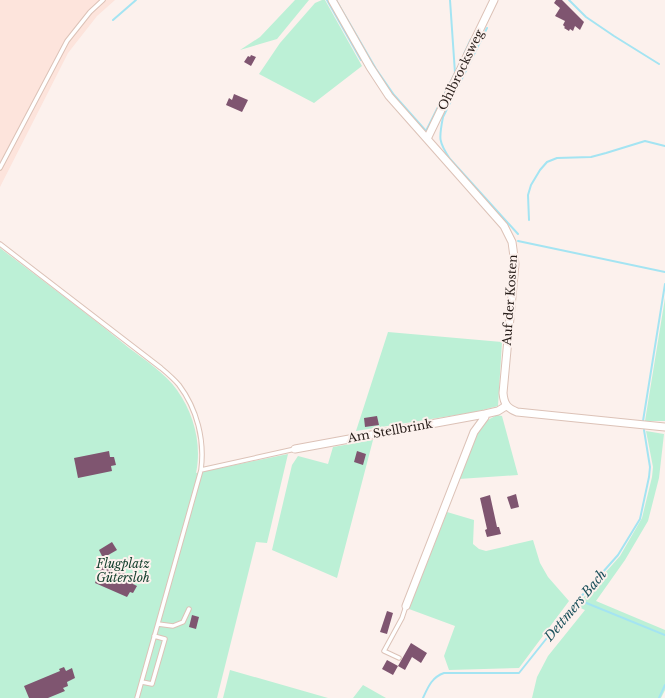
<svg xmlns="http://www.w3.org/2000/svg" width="665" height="698" font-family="'Libre Baskerville',serif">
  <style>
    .commercial { fill: #fde4dc }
    .green { fill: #bcf0d6 }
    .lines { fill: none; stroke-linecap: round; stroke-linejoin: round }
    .stream { stroke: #a4e4f2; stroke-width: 2 }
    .building { fill: #7f5570 }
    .service-casing { stroke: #dcc2b7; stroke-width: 5.5 }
    .minor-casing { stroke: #dcc2b7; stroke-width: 9 }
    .service { stroke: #fff; stroke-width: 3.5 }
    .minor { stroke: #fff; stroke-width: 7 }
    .labels { text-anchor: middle; stroke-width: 4; stroke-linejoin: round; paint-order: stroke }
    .street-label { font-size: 12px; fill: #271d19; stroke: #fcf1ed }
    .park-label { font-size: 12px; font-style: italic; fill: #15412f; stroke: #fcf1ed }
    .water-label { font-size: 13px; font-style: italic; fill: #1a505b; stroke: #fcf1ed }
  </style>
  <rect width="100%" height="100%" fill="#fcf1ed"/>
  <!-- commercial -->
  <path class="commercial" d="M 0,0 L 115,0 L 97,16 L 68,53 L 0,187 Z"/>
  <!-- green -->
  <path class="green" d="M 295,0 L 309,0 L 277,39 L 240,50 L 260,37 Z
    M 322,0 L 325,0 L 362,66 L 314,103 L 259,74 L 280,43 L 315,3 Z
    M 0,248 C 43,281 87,313 129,348 C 145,360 165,373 177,390 C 194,414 202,444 196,473 L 288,454 L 267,543 L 256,542 L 217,698 L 0,698 Z
    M 665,298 L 665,421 L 645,421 Z
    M 388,332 L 502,342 L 498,406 L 475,412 L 356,431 Z
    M 497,415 L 502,416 L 518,475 L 459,479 L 477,433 L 486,421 Z
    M 646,431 L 664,434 L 659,478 L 648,521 L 625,560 L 596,601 L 665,630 L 665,690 L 661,698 L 532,698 L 537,677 L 548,656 L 585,610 L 576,606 L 620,556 L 642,518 L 652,477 L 653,467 Z
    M 373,440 L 337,578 L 272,550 L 292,465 L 298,456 L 328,464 L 333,447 Z
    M 447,512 L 474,520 L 473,544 L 479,549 L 486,551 L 533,540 L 540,563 L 548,577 L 569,601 L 519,668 L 449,670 L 444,656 L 455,626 L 409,609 Z
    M 230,670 L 328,698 L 223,698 Z
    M 363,685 L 386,698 L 353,698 Z"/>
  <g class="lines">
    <!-- stream -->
    <path class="stream" d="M 327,0 L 361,60
      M 336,0 L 376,69 L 394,95 L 426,131 L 455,73 L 450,0
      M 569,0 L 586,17 L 614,36 L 659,64
      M 113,20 L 136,0
      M 487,28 L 443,117 C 439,138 438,141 450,159 L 518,234
      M 464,54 L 471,39
      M 529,220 L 528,195 L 531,185 L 540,170 L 547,162 L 557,158 L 591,157 L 606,153 L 645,141 L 665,146
      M 518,241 L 665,272
      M 643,421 L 665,284
      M 579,600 L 665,635
      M 423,698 C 428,687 432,677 444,673 L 519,673 L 570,609 L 618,555 L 640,519 L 649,477 L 650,467 L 644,430
      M 659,698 L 665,685"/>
  </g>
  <!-- building -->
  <path class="building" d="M 556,0 L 562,0 L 584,22 L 580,30 L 575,26 L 573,31 L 570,29 L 569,31 L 564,28 L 565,27 L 563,25 L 565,21 L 555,16 L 560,8 L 554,3 Z
    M 251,55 L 256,57 L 251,66 L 244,62 L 248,56 L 250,57 Z
    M 234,94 L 248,100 L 242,112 L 226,105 L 229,98 L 232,100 Z
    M 377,416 L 379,425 L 365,427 L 364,418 Z
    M 109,451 L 110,457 L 114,457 L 116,465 L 111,466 L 112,471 L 78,478 L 74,458 Z
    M 357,451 L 366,454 L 363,465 L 354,462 Z
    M 516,494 L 519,507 L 511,509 L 507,497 Z
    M 490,495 L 497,527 L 499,527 L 501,534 L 487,537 L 485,530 L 487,529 L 480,498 Z
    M 112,542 L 117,550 L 103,558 L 99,550 Z
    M 103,564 L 135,578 L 133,584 L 137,586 L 133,593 L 130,592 L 127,597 L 95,583 Z
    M 387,611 L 393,613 L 387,634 L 380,632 Z
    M 192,615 L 199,617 L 196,629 L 189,627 Z
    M 411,643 L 427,653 L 421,663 L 412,657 L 405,670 L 398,666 L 393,675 L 382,669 L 387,660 L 398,666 Z
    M 64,667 L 66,671 L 72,668 L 75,678 L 67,682 L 68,686 L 63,688 L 65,691 L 48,698 L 29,698 L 24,686 L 60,671 L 59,669 Z"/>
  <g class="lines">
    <defs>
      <path id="service" d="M 0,168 L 67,41 L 90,12 L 103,0
        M 0,244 L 161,368 C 167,373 174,379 179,385 C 197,409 205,440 201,470 L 137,698
        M 201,470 L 295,449
        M 158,624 L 173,626 L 183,622 L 189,609
        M 399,658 L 384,651 L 402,618 L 406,606
        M 142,682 L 152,684 L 165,639 L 154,636"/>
      <path id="minor" d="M 332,0 L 370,67 L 389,96 L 504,226 L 512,242 L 515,264 L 503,393 C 504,404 507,408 517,412 L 665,427
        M 427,139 L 494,0
        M 295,449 L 485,414 L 498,411 L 506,406
        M 406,606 L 474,432 L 485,417 L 485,414"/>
    </defs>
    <!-- service casing -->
    <use href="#service" class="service-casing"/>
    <!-- minor casing -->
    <use href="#minor" class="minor-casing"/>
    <!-- service -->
    <use href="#service" class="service"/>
    <!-- minor -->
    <use href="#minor" class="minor"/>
  </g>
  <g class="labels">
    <!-- street labels -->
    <g class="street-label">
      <text transform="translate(461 70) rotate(-64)" y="4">Ohlbrocksweg</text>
      <text transform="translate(510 300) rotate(-86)" y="4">Auf der Kosten</text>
      <text transform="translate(390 431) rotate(-10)" y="4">Am Stellbrink</text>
    </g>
    <!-- park labels -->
    <g class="park-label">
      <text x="123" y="568">Flugplatz<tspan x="123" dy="14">Gütersloh</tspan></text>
    </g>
    <!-- water labels -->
    <g class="water-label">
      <text transform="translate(575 605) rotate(-50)" y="5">Dettmers Bach</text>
    </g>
  </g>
</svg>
